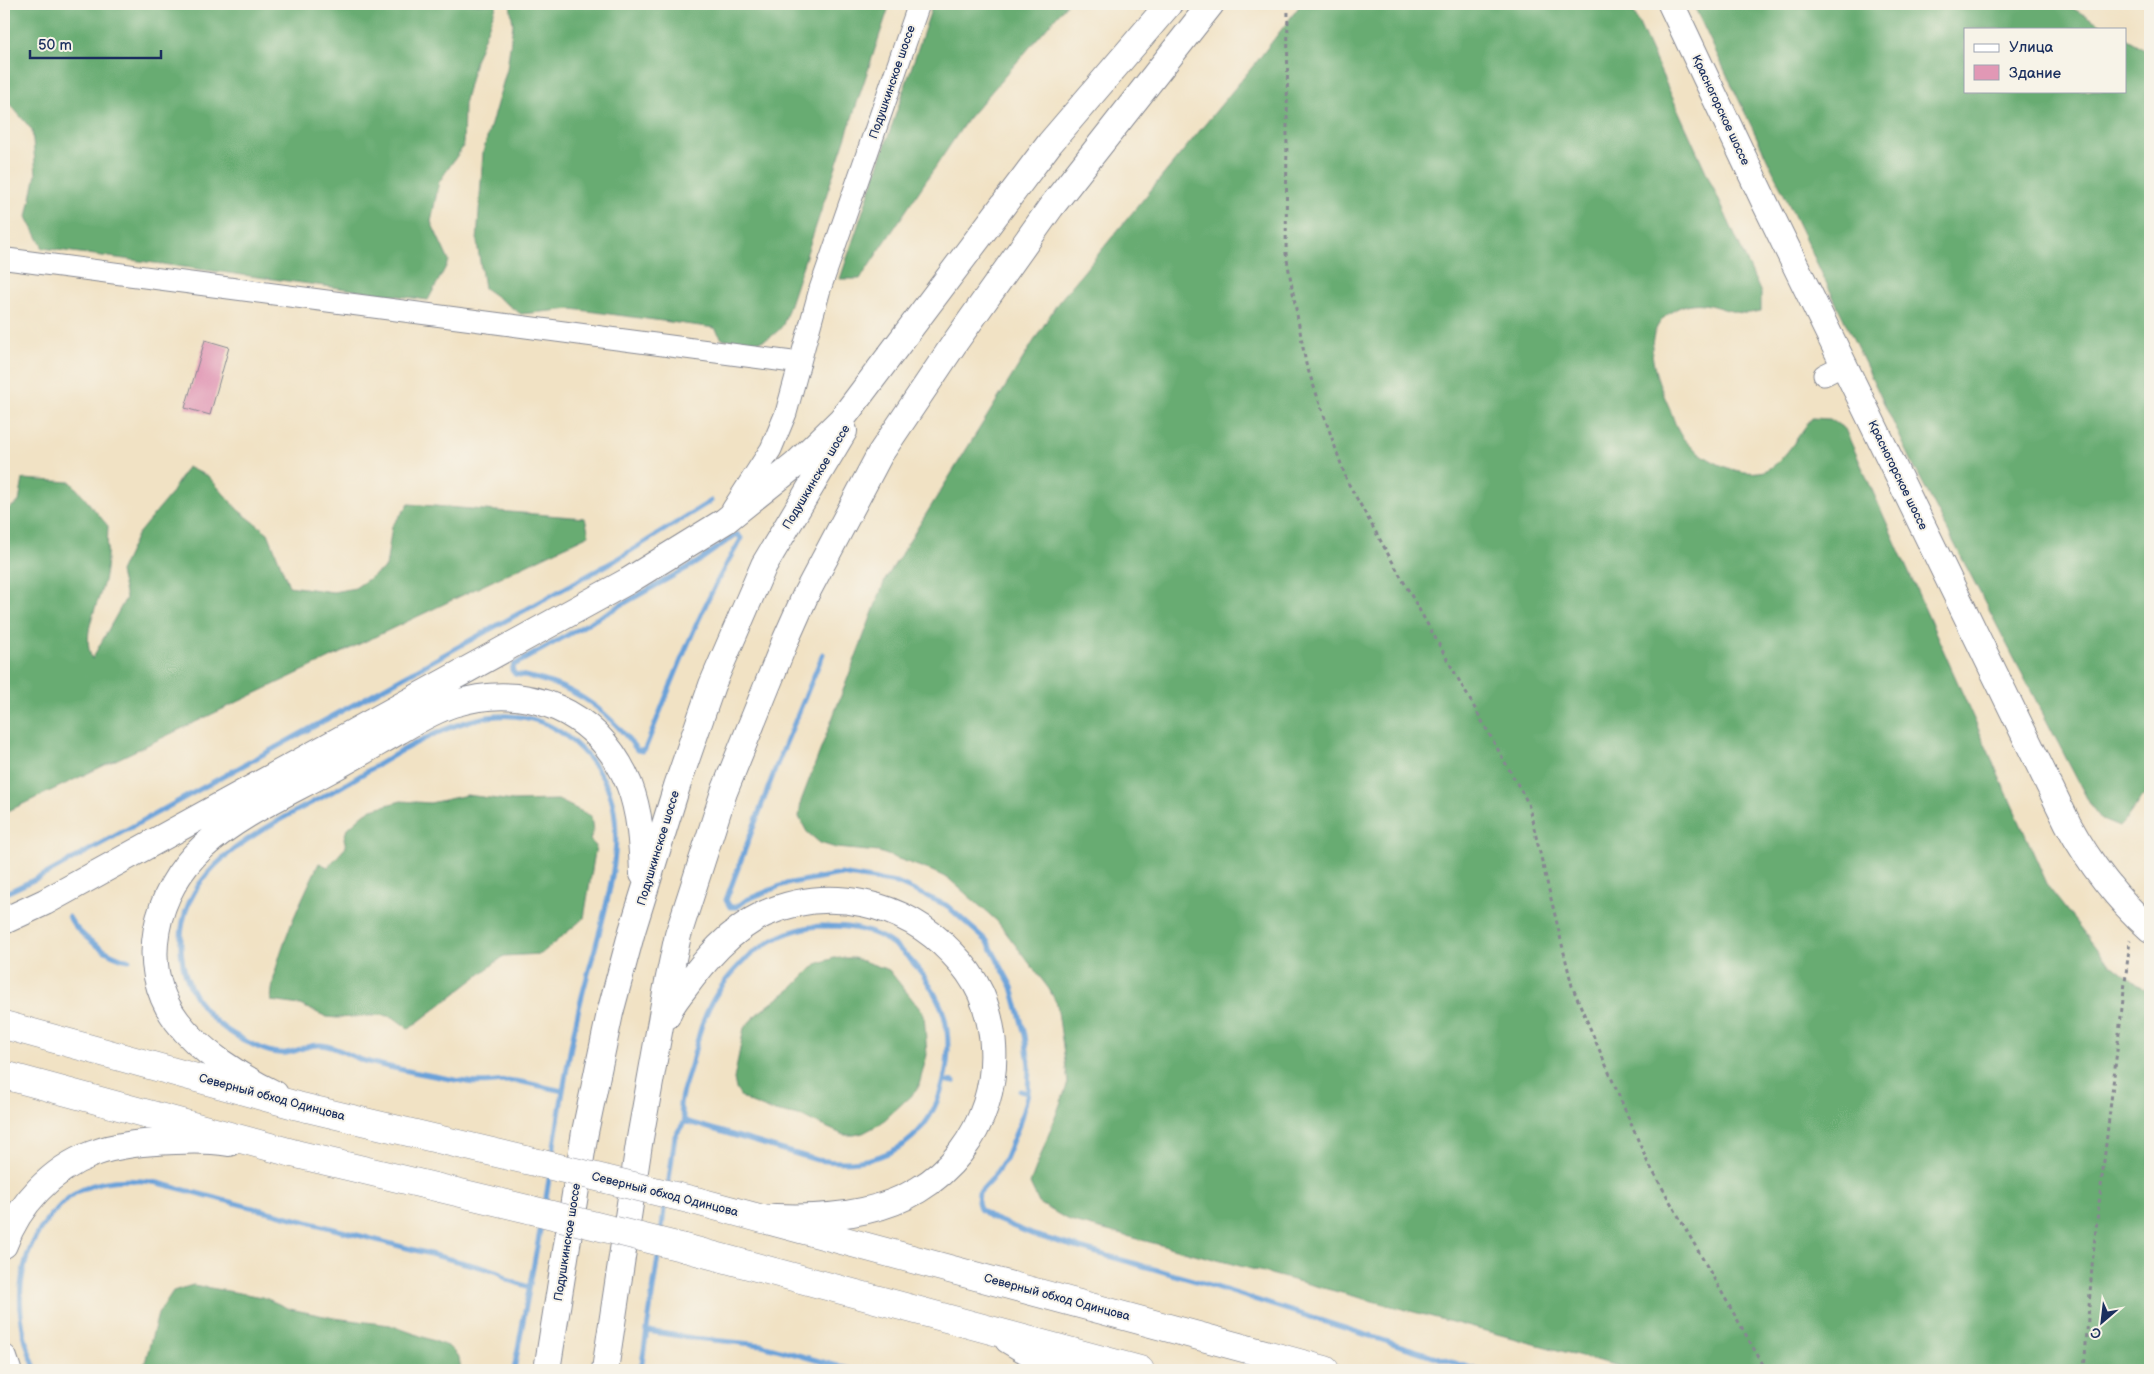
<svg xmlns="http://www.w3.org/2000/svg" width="2154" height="1374" font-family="'Balsamiq Sans',sans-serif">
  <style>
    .forest { fill: #68ac72; stroke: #426e68 }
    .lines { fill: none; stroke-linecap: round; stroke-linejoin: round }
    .stream { stroke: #6ba2d9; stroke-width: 5 }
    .building { fill: #e198b5 }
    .minor-casing { stroke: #868891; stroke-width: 23 }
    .major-casing { stroke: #868891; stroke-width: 28 }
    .highway-casing { stroke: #868891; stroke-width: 29 }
    .path { stroke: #868891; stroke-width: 3; stroke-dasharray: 4 4; stroke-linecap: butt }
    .minor { stroke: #fff; stroke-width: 21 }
    .major { stroke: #fff; stroke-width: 26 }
    .highway { stroke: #fff; stroke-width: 28 }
    .highway-bridge-casing { stroke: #868891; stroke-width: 29; stroke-linecap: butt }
    .highway-bridge { stroke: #fff; stroke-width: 28 }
    .labels { text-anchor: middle; stroke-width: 4; stroke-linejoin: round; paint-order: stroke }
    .street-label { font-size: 12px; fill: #1b2f5e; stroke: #f7f3e8 }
  </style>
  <rect width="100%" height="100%" fill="#f7f3e8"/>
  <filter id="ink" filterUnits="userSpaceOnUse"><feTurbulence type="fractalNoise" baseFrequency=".02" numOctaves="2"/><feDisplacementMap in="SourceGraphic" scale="10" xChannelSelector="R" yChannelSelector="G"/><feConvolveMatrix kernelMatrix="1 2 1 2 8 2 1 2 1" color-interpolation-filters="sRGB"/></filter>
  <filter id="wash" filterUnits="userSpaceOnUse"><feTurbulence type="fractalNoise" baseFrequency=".0096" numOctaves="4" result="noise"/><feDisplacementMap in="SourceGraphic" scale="20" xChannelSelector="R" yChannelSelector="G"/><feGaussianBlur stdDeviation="1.12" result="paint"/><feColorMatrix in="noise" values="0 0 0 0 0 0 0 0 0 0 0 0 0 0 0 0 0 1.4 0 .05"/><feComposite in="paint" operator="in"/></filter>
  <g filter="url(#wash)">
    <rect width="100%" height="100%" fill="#f1e2c4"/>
    <!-- forest -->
    <path class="forest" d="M 4,4 L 497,4 L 475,61 L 464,104 L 463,147 L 439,182 L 431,222 L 449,261 L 428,300 L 43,248 L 27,217 L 36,174 L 32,130 L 4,97 Z
      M 510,4 L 890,4 L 783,325 C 764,349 749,341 722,339 L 715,328 L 572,309 L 521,314 L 484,288 L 477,242 L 483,152 L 507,69 L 513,24 Z
      M 933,4 L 1067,4 L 967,120 L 860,279 L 840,279 Z
      M 1301,4 L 1630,4 L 1761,293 L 1761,311 C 1755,312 1748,314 1742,313 C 1717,310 1702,296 1676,309 C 1636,331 1655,375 1669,407 C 1673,416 1676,430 1683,438 C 1700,458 1737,478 1764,471 C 1783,465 1799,433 1812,418 L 1830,419 L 1845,429 L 2049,888 L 2104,958 L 2150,994 L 2150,1370 L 1633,1370 L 1070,1221 L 1039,1203 L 1030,1184 L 1068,1083 L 1057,1004 L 1049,989 L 997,921 L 949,879 L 932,871 L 879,852 L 836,848 L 820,843 L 807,832 L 799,817 L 801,801 L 885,580 L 1057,304 L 1258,60 Z
      M 1693,4 L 2065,4 L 2109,29 L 1965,29 L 1965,91 L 2125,91 L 2125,38 L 2150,52 L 2150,790 C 2137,800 2131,815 2119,827 L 2102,820 L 2091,806 L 1915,468 Z
      M 187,467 L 208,476 L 238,510 L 268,533 L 289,586 L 333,592 L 355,588 L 386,567 L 392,526 L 409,504 L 585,518 L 589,535 L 4,813 L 4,509 L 5,511 L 19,502 L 23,479 L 71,482 L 108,526 C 107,542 108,560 105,576 C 100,604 80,631 92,659 L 126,598 L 120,572 L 137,535 L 170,495 Z
      M 467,795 L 513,801 L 558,800 L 591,816 L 593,831 L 590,840 L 596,846 L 584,918 L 541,954 L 504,956 L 409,1029 L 393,1017 L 383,1015 L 337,1018 L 327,1017 L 300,1005 L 271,1001 C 273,957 300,903 319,863 L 328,867 L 346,847 L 344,838 L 347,829 L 364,814 L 372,809 L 401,801 L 430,803 Z
      M 834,958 L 854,958 L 889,970 L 924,1014 L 927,1055 L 918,1089 L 880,1124 L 863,1133 L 854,1135 L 844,1135 L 803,1117 L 766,1109 L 749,1102 L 741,1097 L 736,1089 L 734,1079 L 744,1028 L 757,1014 L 792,988 L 816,964 Z
      M 193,1285 L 263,1297 L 290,1309 L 334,1318 L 390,1325 L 448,1346 L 459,1357 L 461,1370 L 143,1370 L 158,1314 L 173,1291 Z"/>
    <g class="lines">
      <!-- stream -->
      <path class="stream" d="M 737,534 L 741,538 L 740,541 C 700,606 674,678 645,749 L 642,751 L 637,750 C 604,705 569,683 515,674 L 512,670 L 514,665 L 696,563 Z
        M 823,654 L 776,767 L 726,900 L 730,907 L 737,907 L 746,900 L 785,884 L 841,874 L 897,883 L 946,905 L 988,942 L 1012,987 L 1025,1035 L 1029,1065 L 1028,1093 L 1019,1125 L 1005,1159 L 992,1179 L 979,1193 L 978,1202 L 980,1209 L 990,1217 L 1034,1235 L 1203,1283 L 1477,1370
        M 4,894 L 46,874 L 616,560 L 711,501
        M 69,917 C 78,935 109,957 129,960
        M 821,926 C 841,926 859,927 877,935 C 896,943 911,959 923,975 C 931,987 940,1001 944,1015 C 956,1060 941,1123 898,1148 C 872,1163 846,1164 817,1160 L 685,1121 C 684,1117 681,1111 680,1106 C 680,1095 689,1074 692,1062 C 697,1041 702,1019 713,1000 C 736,960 775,929 821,926 Z
        M 944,1080 L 954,1082
        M 1020,1091 L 1028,1093
        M 552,1157 C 561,1105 568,1052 581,1000 C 595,942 631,848 609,791 C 601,771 588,755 572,741 C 499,677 406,750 339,788 C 270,827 164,866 183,965 C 189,993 209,1021 235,1035 C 248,1043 270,1055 286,1053 C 299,1051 313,1042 327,1046 C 340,1049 352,1057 365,1061 C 398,1070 433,1076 467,1082 C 484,1085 499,1080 515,1081 C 531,1083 547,1088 563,1091
        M 668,1187 L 675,1136 L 685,1121
        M 545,1204 L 550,1173
        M 661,1234 L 665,1202
        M 647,1331 L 694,1338 L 762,1345 L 852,1370
        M 36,1370 C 13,1318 13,1257 53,1213 C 62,1203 71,1194 83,1189 C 106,1178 133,1179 158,1183 L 499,1272 L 508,1280 L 529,1287
        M 514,1370 L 542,1220
        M 641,1370 L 659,1250"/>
    </g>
    <g id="blocks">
      <!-- building -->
      <path class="building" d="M 205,340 L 229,347 L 210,415 L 185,408 Z"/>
    </g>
  </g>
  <g filter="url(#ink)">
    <use href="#blocks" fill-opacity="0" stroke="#868891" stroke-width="1"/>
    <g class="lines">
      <defs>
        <path id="minor" d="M 7,259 L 800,363
          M 1824,375 L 1844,365
          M 732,510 L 771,449 L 786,413 L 820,289 L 919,4"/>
        <path id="major" d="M 1671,4 L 1764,201 L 2068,824 C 2090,864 2116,898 2150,929
          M 4,921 L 45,902 L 628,581 L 725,521 L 795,465 L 842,419 L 1050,143 L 1169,4
          M 667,1016 C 670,1006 677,998 683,990 C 705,960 730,930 764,914 C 829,885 904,902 952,953 C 964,965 974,979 981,994 C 1011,1066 985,1150 918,1190 C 877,1215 822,1219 775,1217
          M 275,1094 C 242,1078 199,1051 177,1021 C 136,966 155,891 203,847 C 238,815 286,794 328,771 C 352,758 376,744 399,731 C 416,721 434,710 453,704 C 528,681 598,711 629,784 C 640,812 642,845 643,874
          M 4,1245 C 18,1205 52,1169 92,1154 C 118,1144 148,1142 175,1141 C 193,1140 211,1140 229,1143
          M 1008,1340 L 1058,1370
          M 4,1358 L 8,1370
          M 547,1370 L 585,1132 L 610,1013 L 632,931 L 677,786 L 712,685 L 764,565 L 844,431
          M 605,1370 L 639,1144 L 667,987 L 678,935 L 724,792 L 786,639 L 806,594 L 880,454 L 956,341 L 1051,207 L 1211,4"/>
        <path id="highway" d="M 4,1025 L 298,1106 L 543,1164
          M 4,1075 L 296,1154 L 532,1210
          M 696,1201 L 1325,1370
          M 685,1248 L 1140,1370"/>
      </defs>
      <!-- minor casing -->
      <use href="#minor" class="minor-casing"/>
      <!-- major casing -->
      <use href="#major" class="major-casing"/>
      <!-- highway casing -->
      <use href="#highway" class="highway-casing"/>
      <!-- path -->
      <path class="path" d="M 1288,4 L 1286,254 L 1306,364 L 1347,481 L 1528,803 L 1572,986 L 1647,1161 L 1766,1370
        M 2084,1370 L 2093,1254 L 2130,940"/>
      <!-- minor -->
      <use href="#minor" class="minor"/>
      <!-- major -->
      <use href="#major" class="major"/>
      <!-- highway -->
      <use href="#highway" class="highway"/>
      <defs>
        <path id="highway-bridge" d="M 543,1164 L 696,1201
          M 532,1210 L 685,1248"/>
      </defs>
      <!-- highway-bridge casing -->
      <use href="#highway-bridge" class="highway-bridge-casing"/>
      <!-- highway-bridge -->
      <use href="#highway-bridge" class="highway-bridge"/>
    </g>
  </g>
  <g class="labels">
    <!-- street labels -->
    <g class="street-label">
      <text transform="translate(892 82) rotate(-71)" y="4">Подушкинское шоссе</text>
      <text transform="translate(1721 110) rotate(65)" y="4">Красногорское шоссе</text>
      <text transform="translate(1898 475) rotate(64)" y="4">Красногорское шоссе</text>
      <text transform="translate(816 477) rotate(-59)" y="4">Подушкинское шоссе</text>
      <text transform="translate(658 848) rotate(-73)" y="4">Подушкинское шоссе</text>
      <text transform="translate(272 1097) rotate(15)" y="4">Северный обход Одинцова</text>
      <text transform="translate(665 1194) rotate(14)" y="4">Северный обход Одинцова</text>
      <text transform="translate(567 1242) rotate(-81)" y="4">Подушкинское шоссе</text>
      <text transform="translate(1057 1297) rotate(15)" y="4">Северный обход Одинцова</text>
    </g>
  </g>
  <!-- margin -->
  <rect width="2154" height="1374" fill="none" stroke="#f7f3e8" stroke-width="20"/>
  <!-- legend -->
  <rect x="1964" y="28" width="162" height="65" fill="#f7f3e8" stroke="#9fa5b1"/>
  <rect x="1974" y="44" width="25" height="8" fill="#ffffff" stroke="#9fa5b1"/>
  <text x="2009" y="52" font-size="15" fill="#1b2f5e">Улица</text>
  <rect x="1974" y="65" width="25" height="15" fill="#e198b5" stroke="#9fa5b1"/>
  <text x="2009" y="78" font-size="15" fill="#1b2f5e">Здание</text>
  <!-- north arrow -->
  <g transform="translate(2102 1322) rotate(208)" stroke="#f7f3e8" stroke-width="4" paint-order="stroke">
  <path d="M0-4L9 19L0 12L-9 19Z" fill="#1b2f5e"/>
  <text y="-8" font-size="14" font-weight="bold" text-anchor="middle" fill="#1b2f5e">С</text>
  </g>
  <!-- scale -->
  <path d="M30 50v8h131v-8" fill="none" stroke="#1b2f5e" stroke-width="2.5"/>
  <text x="38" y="50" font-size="15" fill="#1b2f5e" stroke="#f7f3e8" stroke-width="4" paint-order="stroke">50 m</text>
</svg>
